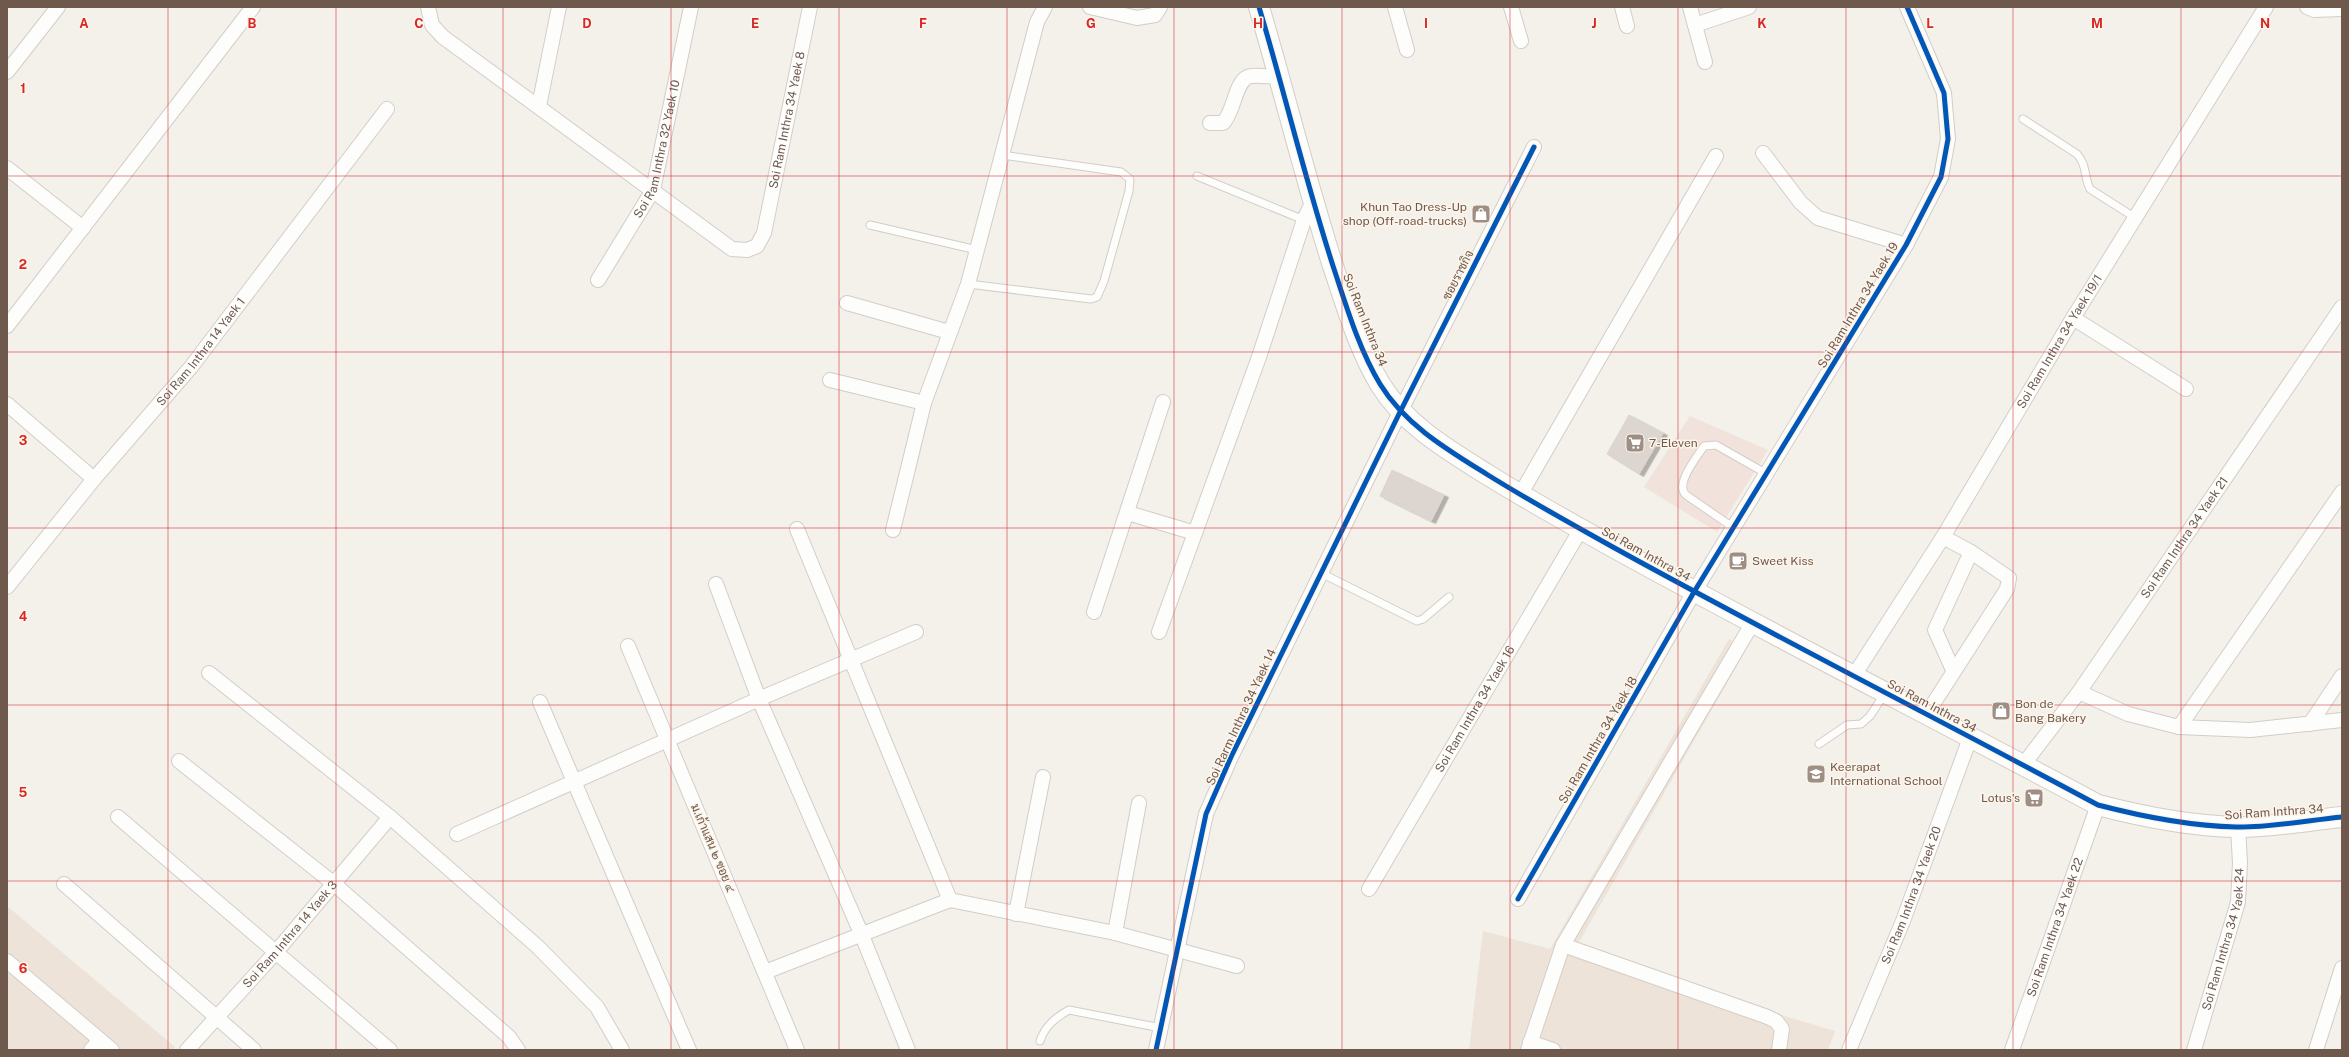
<svg xmlns="http://www.w3.org/2000/svg" width="2349" height="1057" font-family="'Public Sans',Sarabun,sans-serif">
  <style>
    .residential { fill: #ede3d8 }
    .commercial { fill: #f1e3db }
    .building { fill: #ddd6d0; stroke: #dcd4cd; filter: url(#shadow) }
    .lines { fill: none; stroke-linecap: round; stroke-linejoin: round }
    .lane-casing { stroke: #d3cdc8; stroke-width: 9 }
    .street-casing { stroke: #d3cdc8; stroke-width: 16 }
    .secondary-casing { stroke: #d3cdc6; stroke-width: 22 }
    .lane { stroke: #fdfdfc; stroke-width: 7 }
    .street { stroke: #fdfdfc; stroke-width: 14 }
    .secondary { stroke: #fdfdfc; stroke-width: 20 }
    .cycleway-casing { stroke: #fdf5ea; stroke-width: 8 }
    .cycleway { stroke: #0057b8; stroke-width: 5 }
    .grid { fill: none; stroke: #d62828; stroke-width: 1; stroke-opacity: 0.55 }
    .labels { text-anchor: middle; stroke-width: 3; stroke-linejoin: round; paint-order: stroke }
    .street-label { font-size: 12px; fill: #6f594d; stroke: #fdf5ea }
    .poi-label { font-size: 12px; fill: #6f594d; stroke: #fdf5ea; text-anchor: start }
    .grid-label { font-size: 13px; text-anchor: middle; font-weight: bold; fill: #d62828; stroke: #fdf5ea; stroke-width: 3; stroke-linejoin: round; paint-order: stroke }
  </style>
  <defs>
    <filter id="shadow"><feDropShadow dx="4.5" dy="2.5" stdDeviation="0" flood-color="#0004"/></filter>
  </defs>
  <rect width="100%" height="100%" fill="#f4f0ea"/>
  <!-- residential -->
  <path class="residential" d="M 1729,639 L 1746,650 L 1575,949 L 1657,978 L 1835,1031 L 1828,1050 L 1469,1050 L 1483,931 L 1550,949 Z
    M 7,906 L 175,1047 L 172,1050 L 7,1050 Z"/>
  <!-- commercial -->
  <path class="commercial" d="M 1690,416 L 1768,450 L 1717,532 L 1644,487 Z"/>
  <!-- building -->
  <path class="building" d="M 1629,415 L 1663,433 L 1639,474 L 1607,454 Z
    M 1392,470 L 1444,495 L 1431,521 L 1380,496 Z"/>
  <g class="lines">
    <defs>
      <path id="lane" d="M 2023,119 L 2077,154 C 2087,165 2084,177 2090,189 L 2134,217
        M 1197,176 L 1304,220
        M 870,225 L 977,250
        M 968,284 L 1091,299 L 1097,297 L 1104,281 L 1129,191 L 1130,179 L 1121,172 L 1002,155
        M 1734,528 L 1686,495 C 1674,484 1698,456 1704,446 L 1716,445 L 1767,474
        M 1321,573 L 1417,621 L 1423,619 L 1449,597
        M 1819,744 L 1847,725 L 1861,724 L 1870,716 L 1885,693
        M 1040,1041 C 1045,1026 1055,1018 1069,1010 L 1161,1028"/>
      <g id="street">
        <path id="s1" d="M 428,7 L 432,25 L 443,37 L 732,249 L 747,250 L 757,246 L 764,233 L 810,7"/>
        <path d="M 1090,7 L 1137,18 L 1155,15 L 1160,7"/>
        <path d="M 1395,7 L 1407,50"/>
        <path d="M 1511,7 L 1521,41"/>
        <path d="M 1622,7 L 1627,26"/>
        <path d="M 1690,7 L 1705,62"/>
        <path d="M 2307,7 L 2314,10 L 2342,9"/>
        <path d="M 1695,25 L 1749,7"/>
        <path d="M 7,72 L 58,7"/>
        <path d="M 539,106 L 559,7"/>
        <path d="M 1210,123 L 1223,123 C 1235,111 1235,78 1251,76 C 1260,75 1271,77 1280,77"/>
        <path d="M 1763,153 L 1801,203 L 1818,218 L 1906,245"/>
        <path d="M 7,168 L 83,228"/>
        <path id="s2" d="M 598,280 L 653,190 L 691,7"/>
        <path d="M 847,303 L 949,332"/>
        <path d="M 2073,318 L 2186,389"/>
        <path d="M 7,326 L 253,7"/>
        <path d="M 830,380 L 924,403"/>
        <path d="M 7,404 L 94,479"/>
        <path d="M 1520,495 L 1716,156"/>
        <path d="M 1128,513 L 1195,533"/>
        <path d="M 797,529 L 950,900"/>
        <path d="M 893,530 L 924,403 L 968,284 L 1037,22 L 1045,7"/>
        <path d="M 716,584 L 759,699 L 861,933 L 908,1050"/>
        <path id="s3" d="M 7,587 L 94,479 L 191,367 L 387,109"/>
        <path d="M 1094,612 L 1163,402"/>
        <path d="M 1159,632 L 1259,357 L 1304,220 L 1312,203"/>
        <path d="M 628,646 L 797,1050"/>
        <path d="M 1953,670 L 1935,630 L 1971,552"/>
        <path d="M 209,673 L 390,817 L 538,947 L 597,1007 L 622,1050"/>
        <path id="s4" d="M 1853,677 L 1943,537 L 2073,318 L 2266,7"/>
        <path d="M 2079,692 L 2128,714 L 2179,727 L 2250,730 L 2342,720"/>
        <path d="M 540,702 L 689,1050"/>
        <path d="M 1926,715 L 2007,589 L 2009,578 L 1971,552 L 1943,537"/>
        <path d="M 2310,724 L 2342,676"/>
        <path d="M 2179,727 L 2342,492"/>
        <path d="M 179,761 L 333,883 L 509,1037 L 518,1050"/>
        <path id="s5" d="M 2023,765 L 2079,692 L 2342,307"/>
        <path d="M 118,817 L 390,1050"/>
        <path d="M 457,834 L 759,699 L 916,632"/>
        <path d="M 64,884 L 254,1050"/>
        <path id="s6" d="M 1369,889 L 1581,529"/>
        <path d="M 1518,899 L 1694,592 L 1906,245 L 1941,177 L 1948,139 L 1944,93 L 1907,7"/>
        <path d="M 1016,914 L 1043,777"/>
        <path d="M 1115,933 L 1139,803"/>
        <path d="M 1563,945 L 1765,1016 L 1776,1021 L 1782,1029 L 1779,1050"/>
        <path d="M 7,961 L 112,1050"/>
        <path d="M 765,972 L 950,900 L 1115,933 L 1237,966"/>
        <path d="M 1530,1042 L 1553,1050"/>
        <path d="M 91,1050 L 100,1040"/>
        <path id="s7" d="M 187,1050 L 276,952 L 390,817"/>
        <path d="M 1156,1050 L 1206,814 L 1231,757 L 1400,412 L 1534,147"/>
        <path d="M 1528,1050 L 1563,945 L 1752,624"/>
        <path id="s8" d="M 1849,1050 L 1903,921 L 1970,738"/>
        <path id="s9" d="M 2012,1050 L 2098,805"/>
        <path id="s10" d="M 2194,1050 L 2238,902 L 2240,863 L 2238,827"/>
        <path d="M 2316,1050 L 2342,968"/>
      </g>
      <path id="secondary" d="M 1259,7 C 1285,94 1306,183 1334,269 C 1347,308 1359,349 1380,384 C 1405,425 1448,450 1488,475 C 1528,500 1570,523 1611,546 C 1772,635 1936,718 2098,805 C 2144,817 2189,826 2236,827 C 2268,828 2310,820 2342,817"/>
    </defs>
    <!-- lane casing -->
    <use href="#lane" class="lane-casing"/>
    <!-- street casing -->
    <use href="#street" class="street-casing"/>
    <!-- secondary casing -->
    <use href="#secondary" class="secondary-casing"/>
    <!-- lane -->
    <use href="#lane" class="lane"/>
    <!-- street -->
    <use href="#street" class="street"/>
    <!-- secondary -->
    <use href="#secondary" class="secondary"/>
    <defs>
      <path id="cycleway" d="M 1259,7 C 1285,94 1306,183 1334,269 C 1347,308 1359,349 1380,384 C 1405,425 1448,450 1488,475 C 1528,500 1570,523 1611,546 C 1772,635 1936,718 2098,805 C 2144,817 2189,826 2236,827 C 2268,828 2310,820 2342,817
        M 1518,899 L 1694,592 L 1906,245 L 1941,177 L 1948,139 L 1944,93 L 1907,7
        M 1156,1050 L 1206,814 L 1231,757 L 1400,412 L 1534,147"/>
    </defs>
    <!-- cycleway casing -->
    <use href="#cycleway" class="cycleway-casing"/>
    <!-- cycleway -->
    <use href="#cycleway" class="cycleway"/>
  </g>
  <!-- grid -->
  <path class="grid" d="M 168,7 L 168,1050M 336,7 L 336,1050M 503,7 L 503,1050M 671,7 L 671,1050M 839,7 L 839,1050M 1007,7 L 1007,1050M 1174,7 L 1174,1050M 1342,7 L 1342,1050M 1510,7 L 1510,1050M 1678,7 L 1678,1050M 1846,7 L 1846,1050M 2013,7 L 2013,1050M 2181,7 L 2181,1050M 7,176 L 2342,176M 7,352 L 2342,352M 7,528 L 2342,528M 7,705 L 2342,705M 7,881 L 2342,881"/>
  <!-- icons -->
  <defs>
    <symbol id="shop-square" viewBox="-11 -11 22 22"><rect x="-9" y="-9" width="18" height="18" rx="4" fill="#9e8e84" stroke="#fdf5ea"/><path d="M-5-2.5h2.3a2.7 3.5 0 0 1 5.4 0H5L5.5 6h-11ZM-1.5-2.5h3a1.5 2.3 0 0 0-3 0Z" fill="#fff"/></symbol>
    <symbol id="supermarket-square" viewBox="-11 -11 22 22"><rect x="-9" y="-9" width="18" height="18" rx="4" fill="#9e8e84" stroke="#fdf5ea"/><path d="M-6-5.5h2.5l.6 2H6L4.5 2H-2.5L-4.4-4H-6ZM-1.5 3.2a1.3 1.3 0 1 0 .1 0ZM3 3.2a1.3 1.3 0 1 0 .1 0Z" fill="#fff"/></symbol>
    <symbol id="cafe-square" viewBox="-11 -11 22 22"><rect x="-9" y="-9" width="18" height="18" rx="4" fill="#9e8e84" stroke="#fdf5ea"/><path d="M-5.5-4.5H6V0H3Q3 3.5 0 3.5H-2.5Q-5.5 3.5-5.5 0ZM3-3.2v2h1.7v-2ZM-6 4.5H4V6H-6Z" fill="#fff"/></symbol>
    <symbol id="school-square" viewBox="-11 -11 22 22"><rect x="-9" y="-9" width="18" height="18" rx="4" fill="#9e8e84" stroke="#fdf5ea"/><path d="M0-5L7-2L0 1L-7-2ZM-4 1L0 2.5L4 1V4Q0 6-4 4Z" fill="#fff"/></symbol>
  </defs>
  <g fill-rule="evenodd">
    <use href="#shop-square" x="1470" y="203" width="22" height="22"/>
    <use href="#supermarket-square" x="1624" y="432" width="22" height="22"/>
    <use href="#cafe-square" x="1727" y="550" width="22" height="22"/>
    <use href="#shop-square" x="1990" y="700" width="22" height="22"/>
    <use href="#school-square" x="1805" y="763" width="22" height="22"/>
    <use href="#supermarket-square" x="2023" y="787" width="22" height="22"/>
  </g>
  <g class="labels">
    <!-- street labels -->
    <g class="street-label">
      <text dy="4" stroke="none"><textPath href="#s1" startOffset="549">Soi Ram Inthra 34 Yaek 8</textPath></text>
      <text dy="4" stroke="none"><textPath href="#s2" startOffset="146">Soi Ram Inthra 32 Yaek 10</textPath></text>
      <text transform="translate(1458 275) rotate(-63)" y="4">ซอยราชกิจ</text>
      <text transform="translate(1858 305) rotate(-59)" y="4">Soi Ram Inthra 34 Yaek 19</text>
      <text transform="translate(1365 320) rotate(68)" y="4">Soi Ram Inthra 34</text>
      <text dy="4" stroke="none"><textPath href="#s4" startOffset="394">Soi Ram Inthra 34 Yaek 19/1</textPath></text>
      <text dy="4" stroke="none"><textPath href="#s3" startOffset="305">Soi Ram Inthra 14 Yaek 1</textPath></text>
      <text dy="4" stroke="none"><textPath href="#s5" startOffset="279">Soi Ram Inthra 34 Yaek 21</textPath></text>
      <text transform="translate(1646 554) rotate(29)" y="4">Soi Ram Inthra 34</text>
      <text transform="translate(1932 706) rotate(28)" y="4">Soi Ram Inthra 34</text>
      <text dy="4" stroke="none"><textPath href="#s6" startOffset="209">Soi Ram Inthra 34 Yaek 16</textPath></text>
      <text transform="translate(1241 717) rotate(-65)" y="4">Soi Rarm Inthra 34 Yaek 14</text>
      <text transform="translate(1598 740) rotate(-60)" y="4">Soi Ram Inthra 34 Yaek 18</text>
      <text transform="translate(2274 812) rotate(-4)" y="4">Soi Ram Inthra 34</text>
      <text transform="translate(713 848) rotate(67)" y="4">ม.เก้าแสน ๒ ซอย ๔</text>
      <text dy="4" stroke="none"><textPath href="#s8" startOffset="167">Soi Ram Inthra 34 Yaek 20</textPath></text>
      <text dy="4" stroke="none"><textPath href="#s9" startOffset="130">Soi Ram Inthra 34 Yaek 22</textPath></text>
      <text dy="4" stroke="none"><textPath href="#s7" startOffset="155">Soi Ram Inthra 14 Yaek 3</textPath></text>
      <text dy="4" stroke="none"><textPath href="#s10" startOffset="115">Soi Ram Inthra 34 Yaek 24</textPath></text>
    </g>
    <!-- poi labels -->
    <g class="poi-label">
      <text x="1467" y="211" text-anchor="end">Khun Tao Dress-Up<tspan x="1467" dy="14">shop (Off-road-trucks)</tspan></text>
      <text x="1649" y="447">7-Eleven</text>
      <text x="1752" y="565">Sweet Kiss</text>
      <text x="2015" y="708">Bon de<tspan x="2015" dy="14">Bang Bakery</tspan></text>
      <text x="1830" y="771">Keerapat<tspan x="1830" dy="14">International School</tspan></text>
      <text x="2020" y="802" text-anchor="end">Lotus's</text>
    </g>
  </g>
  <g class="grid-label">
    <text x="84" y="28">A</text>
    <text x="252" y="28">B</text>
    <text x="419" y="28">C</text>
    <text x="587" y="28">D</text>
    <text x="755" y="28">E</text>
    <text x="923" y="28">F</text>
    <text x="1091" y="28">G</text>
    <text x="1258" y="28">H</text>
    <text x="1426" y="28">I</text>
    <text x="1594" y="28">J</text>
    <text x="1762" y="28">K</text>
    <text x="1930" y="28">L</text>
    <text x="2097" y="28">M</text>
    <text x="2265" y="28">N</text>
    <text x="23" y="93">1</text>
    <text x="23" y="269">2</text>
    <text x="23" y="445">3</text>
    <text x="23" y="621">4</text>
    <text x="23" y="797">5</text>
    <text x="23" y="973">6</text>
  </g>
  <!-- border -->
  <rect width="2349" height="1057" fill="none" stroke="#6f594d" stroke-width="16"/>
</svg>
